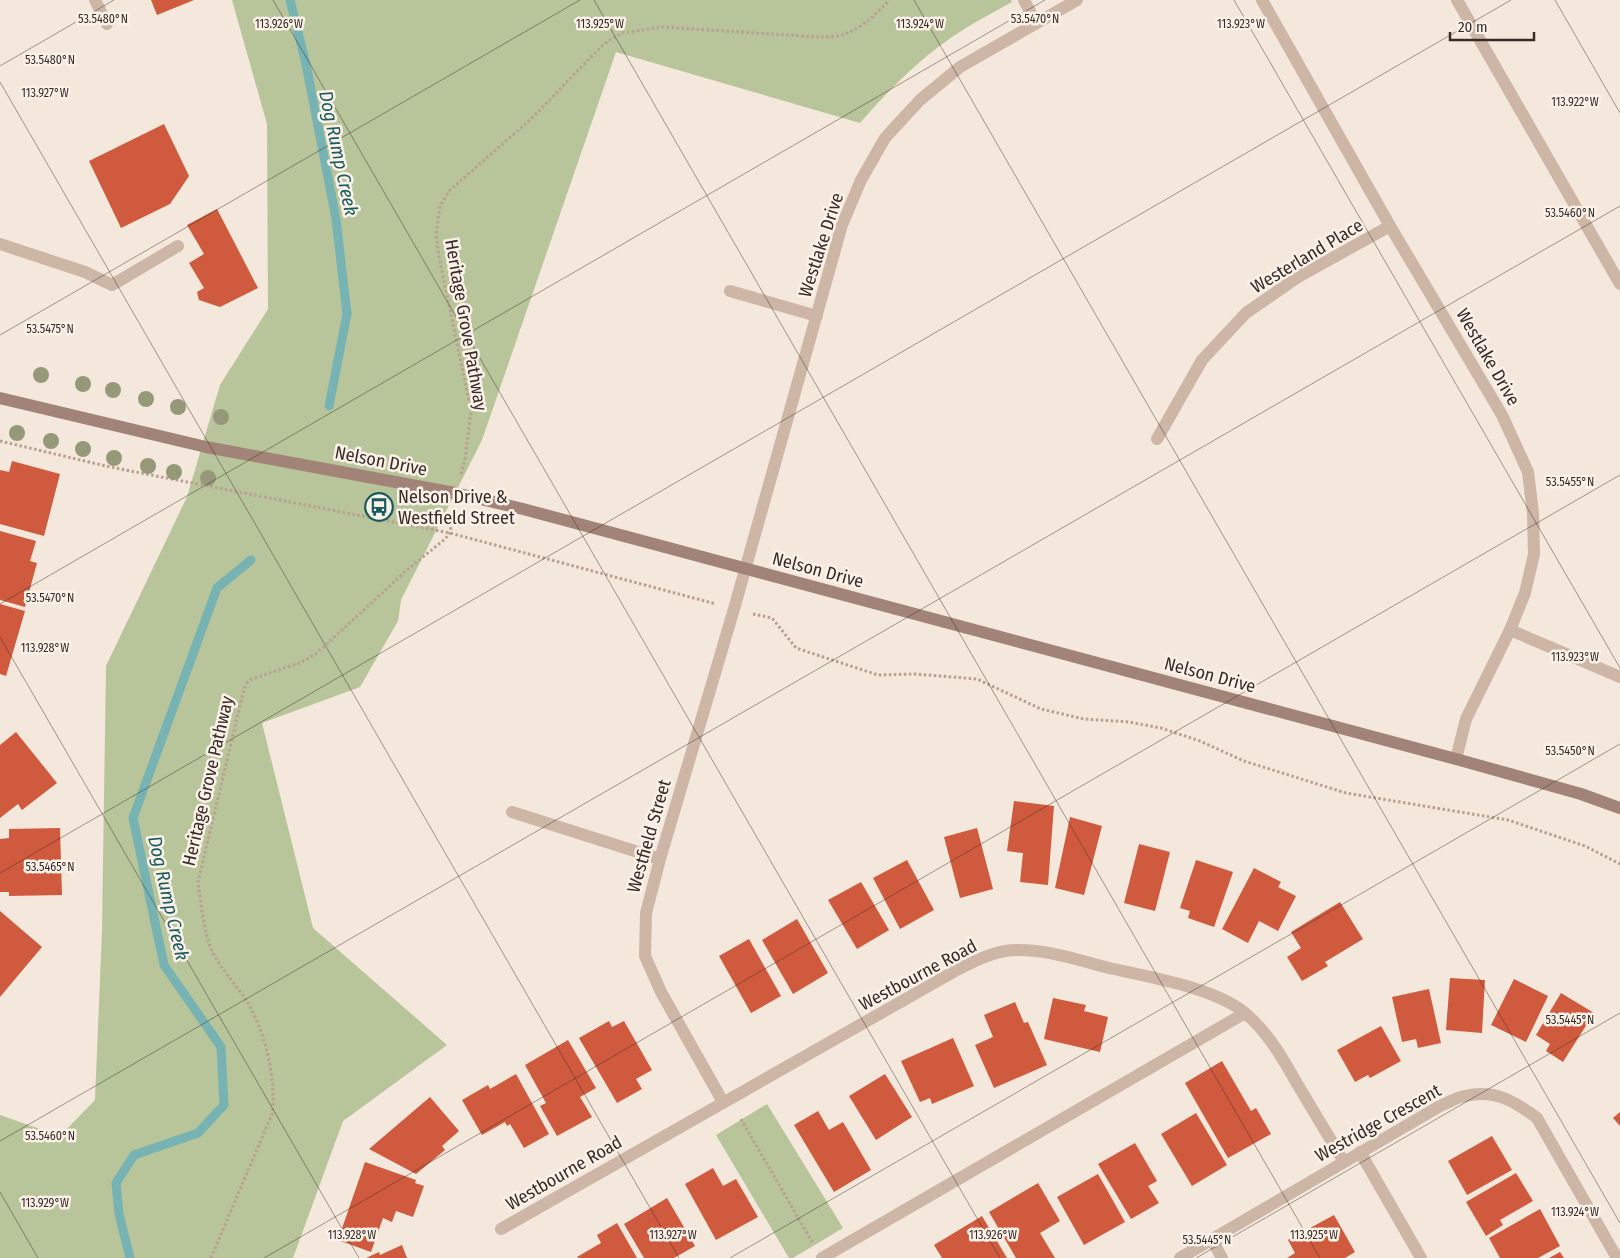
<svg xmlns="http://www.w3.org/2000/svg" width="1620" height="1258" font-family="'Fira Sans Condensed',sans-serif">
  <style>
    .green { fill: #b8c499 }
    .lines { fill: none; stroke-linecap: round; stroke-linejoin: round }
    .stream { stroke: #77b3b3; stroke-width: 9 }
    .building { fill: #d05a3d }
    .path { stroke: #b9a090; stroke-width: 3; stroke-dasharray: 2.5 2.5; stroke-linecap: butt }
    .lane { stroke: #cdb6a6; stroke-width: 12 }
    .street { stroke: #cdb6a6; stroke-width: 12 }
    .secondary { stroke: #a18477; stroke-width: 12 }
    .tree { fill: #969979 }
    .ticks { fill: none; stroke: #382c27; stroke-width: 1; stroke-opacity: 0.45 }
    .labels { text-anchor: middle; stroke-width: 5; stroke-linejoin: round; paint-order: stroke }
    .street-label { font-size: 18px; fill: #382c27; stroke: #fbf1e8 }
    .poi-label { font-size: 18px; fill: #382c27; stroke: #fbf1e8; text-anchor: start }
    .water-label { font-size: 19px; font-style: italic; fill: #195c5e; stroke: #fbf1e8 }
    .ticks-label { font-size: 12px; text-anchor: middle; fill: #382c27; stroke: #fbf1e8; stroke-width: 5; stroke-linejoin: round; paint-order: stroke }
  </style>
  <rect width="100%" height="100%" fill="#f4e7db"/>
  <!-- green -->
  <path class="green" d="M 232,0 L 1011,0 L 1012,2 C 992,13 971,24 952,37 C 917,61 888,91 860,123 L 616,52 L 482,440 L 401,600 L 398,621 L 360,687 L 262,723 L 313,928 L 447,1045 L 343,1121 L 293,1258 L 0,1258 L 0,1115 L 60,1136 L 95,1100 L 102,931 L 106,666 L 187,497 L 220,385 L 268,309 L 267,124 Z
    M 767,1104 L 843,1228 L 793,1258 L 789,1258 L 716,1135 Z"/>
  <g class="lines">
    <!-- stream -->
    <path class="stream" d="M 290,0 L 306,64 L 336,219 L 347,314 L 329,406
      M 130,1258 L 119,1214 L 116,1183 L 134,1155 L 198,1133 L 224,1105 L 221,1047 L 164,965 L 133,818 L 217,588 L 251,560"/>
  </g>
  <!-- building -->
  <path class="building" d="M 151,0 L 194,0 L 157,15 Z
    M 164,124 L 189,176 L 170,204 L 121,228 L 89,161 Z
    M 217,209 L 258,288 L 220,307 L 199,300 L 197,292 L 204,288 L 189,263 L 204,254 L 187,225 Z
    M 12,461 L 60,474 L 44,536 L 0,524 L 0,470 L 9,472 Z
    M 0,531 L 36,541 L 30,561 L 37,563 L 25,607 L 0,600 Z
    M 0,604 L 25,611 L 6,676 L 0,674 Z
    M 16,732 L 57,783 L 22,810 L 18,804 L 0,818 L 0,745 Z
    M 1014,801 L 1054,806 L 1048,885 L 1020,882 L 1023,853 L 1007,851 Z
    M 1070,817 L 1102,826 L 1084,895 L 1055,888 Z
    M 60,828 L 62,895 L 9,896 L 9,892 L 0,892 L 0,839 L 9,838 L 9,829 Z
    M 977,828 L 993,889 L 960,898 L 944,837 Z
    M 1139,844 L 1170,852 L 1155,911 L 1124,903 Z
    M 907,860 L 934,910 L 900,929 L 873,878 Z
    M 1196,860 L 1233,872 L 1214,927 L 1188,918 L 1190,911 L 1180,908 Z
    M 1254,868 L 1281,882 L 1278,887 L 1296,896 L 1278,931 L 1259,921 L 1248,943 L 1222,929 Z
    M 861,882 L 889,930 L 857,949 L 828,900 Z
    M 1340,902 L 1363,939 L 1325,962 L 1328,966 L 1302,981 L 1287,957 L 1301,948 L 1291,932 Z
    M 0,911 L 42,947 L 0,997 Z
    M 797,919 L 828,973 L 793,994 L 762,940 Z
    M 749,939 L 781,996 L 751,1013 L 719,956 Z
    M 1450,978 L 1485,980 L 1482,1033 L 1446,1030 Z
    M 1514,979 L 1548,996 L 1526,1042 L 1491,1025 Z
    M 1429,989 L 1441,1043 L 1418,1048 L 1416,1039 L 1402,1042 L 1392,997 Z
    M 1561,993 L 1594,1013 L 1563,1062 L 1546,1051 L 1550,1044 L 1536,1035 Z
    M 1053,998 L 1086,1005 L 1084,1011 L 1108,1017 L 1100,1052 L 1044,1039 Z
    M 1015,1002 L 1024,1023 L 1028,1022 L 1047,1065 L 994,1088 L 975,1045 L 993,1037 L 984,1015 Z
    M 609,1021 L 612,1027 L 624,1021 L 652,1070 L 636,1079 L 642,1089 L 617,1103 L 579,1038 Z
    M 1381,1026 L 1401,1061 L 1370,1078 L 1368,1075 L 1355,1082 L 1337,1050 Z
    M 953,1038 L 974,1086 L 932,1104 L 930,1098 L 920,1102 L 901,1061 Z
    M 568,1040 L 596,1088 L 580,1097 L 592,1117 L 557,1136 L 540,1106 L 546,1103 L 525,1065 Z
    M 1222,1061 L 1251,1111 L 1256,1108 L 1271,1134 L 1228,1158 L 1185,1083 Z
    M 516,1074 L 549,1134 L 524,1148 L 510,1124 L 507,1126 L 505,1122 L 482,1135 L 462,1100 L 488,1085 L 490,1089 Z
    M 885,1074 L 912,1117 L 876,1140 L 849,1096 Z
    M 430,1097 L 459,1131 L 442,1146 L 445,1150 L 416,1174 L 369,1149 Z
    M 818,1111 L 829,1130 L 843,1122 L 871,1170 L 834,1192 L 794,1125 Z
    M 1620,1112 L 1620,1126 L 1613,1118 Z
    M 1196,1113 L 1227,1165 L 1192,1186 L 1161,1134 Z
    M 1492,1136 L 1512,1170 L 1467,1195 L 1448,1161 Z
    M 1135,1143 L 1157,1181 L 1148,1186 L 1159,1203 L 1131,1219 L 1098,1164 Z
    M 365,1162 L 416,1180 L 415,1183 L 424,1186 L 413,1217 L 396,1211 L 392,1222 L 383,1218 L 371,1252 L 338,1240 Z
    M 713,1168 L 723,1186 L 736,1179 L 758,1217 L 716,1240 L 685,1184 Z
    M 1516,1173 L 1533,1201 L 1500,1220 L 1503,1225 L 1486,1236 L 1466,1202 Z
    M 1098,1174 L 1125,1222 L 1084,1245 L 1057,1197 Z
    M 1038,1183 L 1060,1221 L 1040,1233 L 1055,1258 L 1016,1258 L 989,1212 Z
    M 667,1198 L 695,1246 L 674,1258 L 644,1258 L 624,1224 Z
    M 1540,1209 L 1560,1246 L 1538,1258 L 1500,1258 L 1489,1238 Z
    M 1334,1215 L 1355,1252 L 1345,1258 L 1287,1258 L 1295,1253 L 1288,1240 Z
    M 982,1216 L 1007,1258 L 942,1258 L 934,1245 Z
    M 617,1223 L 637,1258 L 578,1258 L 577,1257 L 601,1243 L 597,1235 Z
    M 402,1245 L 407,1258 L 366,1258 L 379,1252 L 380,1255 Z
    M 1560,1252 L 1564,1258 L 1549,1258 Z"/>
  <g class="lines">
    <!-- path -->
    <path class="path" d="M 0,441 L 110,467 L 450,533 L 716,604
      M 461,474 L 465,459 L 471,411 L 439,257 L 436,234 L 440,206 L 450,190 L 530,120 L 595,53 L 608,41 L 622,33 L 662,27 L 818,37 C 826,37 835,37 842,35 C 861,29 876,15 889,0
      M 753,614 L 772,618 L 796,648 L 878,675 L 915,674 L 977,679 L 1041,709 L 1084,719 L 1129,722 L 1161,728 L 1200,741 L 1244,761 L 1346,793 L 1508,820 L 1585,846 L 1620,864
      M 741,1119 L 812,1242
      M 211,1258 L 272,1114 C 277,1079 264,1026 244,997 C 233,981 217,965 210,946 C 203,926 201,903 198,882 L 244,689 L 247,683 L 252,679 L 302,662 L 317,653 L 407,570 L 445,539 L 450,533 L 453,514"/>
    <!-- lane -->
    <path class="lane" d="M 95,0 L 107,24
      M 1024,0 L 1036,23
      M 1457,0 L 1620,284
      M 0,244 L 85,272 L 112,285 L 178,246
      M 1510,630 L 1620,677
      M 1360,1152 L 1421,1258
      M 822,1258 L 1245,1013"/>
    <!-- street -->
    <path class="street" d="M 1262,0 L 1390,226 L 1502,415 L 1528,472 L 1533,513 L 1534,554 L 1525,593 L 1510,630 L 1466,719 L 1456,759
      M 730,291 L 817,316
      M 1157,439 L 1202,360 L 1246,313 L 1298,277 L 1390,226
      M 512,812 L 660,859
      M 723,1102 L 661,992 L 645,956 L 646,913 L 660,859 L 734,609 L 842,225 L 861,180 L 885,138 L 920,100 L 960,67 L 1077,0
      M 501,1229 L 955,971 C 971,963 988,954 1005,951 C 1037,946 1078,960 1109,968 C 1149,977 1215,988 1245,1013 C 1269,1033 1284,1061 1299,1087 C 1314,1112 1329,1137 1344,1162
      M 1212,1240 L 1222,1258
      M 1180,1258 L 1440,1106 C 1448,1103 1457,1097 1465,1096 C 1495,1089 1514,1101 1537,1118 L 1617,1258"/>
    <!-- secondary -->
    <path class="secondary" d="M 0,398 L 206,447 L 455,493 L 523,509 L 1456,759 L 1581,794 L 1620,808"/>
  </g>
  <!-- trees -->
  <g class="tree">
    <circle cx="41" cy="375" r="8"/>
    <circle cx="83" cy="384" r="8"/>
    <circle cx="113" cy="390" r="8"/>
    <circle cx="146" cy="399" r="8"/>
    <circle cx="178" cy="407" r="8"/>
    <circle cx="221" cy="417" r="8"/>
    <circle cx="17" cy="433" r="8"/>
    <circle cx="51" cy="441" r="8"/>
    <circle cx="83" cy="449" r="8"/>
    <circle cx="114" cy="458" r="8"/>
    <circle cx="148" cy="466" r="8"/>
    <circle cx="174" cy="472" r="8"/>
    <circle cx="208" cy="478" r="8"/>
  </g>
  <!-- ticks -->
  <path class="ticks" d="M 273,0 L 1000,1258M 594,0 L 1320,1258M 914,0 L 1620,1223M 1234,0 L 1620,668M 1555,0 L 1620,113M 0,66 L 114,0M 0,82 L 679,1258M 0,335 L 580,0M 0,604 L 1045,0M 0,637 L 359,1258M 0,873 L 1511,0M 0,1141 L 1620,206M 0,1192 L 38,1258M 264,1258 L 1620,475M 730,1258 L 1620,744M 1196,1258 L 1620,1013"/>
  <!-- icons -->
  <defs>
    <symbol id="bus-ring" viewBox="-11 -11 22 22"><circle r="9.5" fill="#fbf1e8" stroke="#195c5e" stroke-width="1.5"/><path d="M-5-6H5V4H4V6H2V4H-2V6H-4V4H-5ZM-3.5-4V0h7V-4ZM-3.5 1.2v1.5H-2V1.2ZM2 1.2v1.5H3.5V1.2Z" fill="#195c5e"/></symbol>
  </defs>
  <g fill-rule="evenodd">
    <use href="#bus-ring" x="363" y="491" width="32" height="32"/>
  </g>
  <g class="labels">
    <!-- street labels -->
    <g class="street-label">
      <text transform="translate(821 245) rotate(-72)" y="6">Westlake Drive</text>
      <text transform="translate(1307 256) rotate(-31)" y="6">Westerland Place</text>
      <text transform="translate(466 325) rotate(80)" y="6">Heritage Grove Pathway</text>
      <text transform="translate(1488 357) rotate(60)" y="6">Westlake Drive</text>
      <text transform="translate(381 461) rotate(11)" y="6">Nelson Drive</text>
      <text transform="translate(818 570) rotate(15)" y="6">Nelson Drive</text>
      <text transform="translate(1210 675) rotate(15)" y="6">Nelson Drive</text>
      <text transform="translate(208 781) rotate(-77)" y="6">Heritage Grove Pathway</text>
      <text transform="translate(649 836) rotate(-74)" y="6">Westfield Street</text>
      <text transform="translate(918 975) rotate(-28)" y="6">Westbourne Road</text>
      <text transform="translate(1378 1123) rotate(-29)" y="6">Westridge Crescent</text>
      <text transform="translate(564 1173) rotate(-30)" y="6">Westbourne Road</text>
    </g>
    <!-- poi labels -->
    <g class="poi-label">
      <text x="398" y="503">Nelson Drive &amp;<tspan x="398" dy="21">Westfield Street</tspan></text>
    </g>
    <!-- water labels -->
    <g class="water-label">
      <text transform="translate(339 153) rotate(78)" y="7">Dog Rump Creek</text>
      <text transform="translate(169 898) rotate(77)" y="7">Dog Rump Creek</text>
    </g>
  </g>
  <g class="ticks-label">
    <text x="103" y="23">53.5480°N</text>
    <text x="1035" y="23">53.5470°N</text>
    <text x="279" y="28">113.926°W</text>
    <text x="600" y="28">113.925°W</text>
    <text x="1241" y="28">113.923°W</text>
    <text x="920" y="28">113.924°W</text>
    <text x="50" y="64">53.5480°N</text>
    <text x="45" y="97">113.927°W</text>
    <text x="1575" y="106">113.922°W</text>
    <text x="1570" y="217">53.5460°N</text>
    <text x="50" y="333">53.5475°N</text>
    <text x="1570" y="486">53.5455°N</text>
    <text x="50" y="602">53.5470°N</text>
    <text x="45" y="652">113.928°W</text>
    <text x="1575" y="661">113.923°W</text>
    <text x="1570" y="755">53.5450°N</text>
    <text x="50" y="871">53.5465°N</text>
    <text x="1570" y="1024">53.5445°N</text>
    <text x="50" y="1140">53.5460°N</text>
    <text x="45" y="1207">113.929°W</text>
    <text x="1575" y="1216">113.924°W</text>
    <text x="352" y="1239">113.928°W</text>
    <text x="673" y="1239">113.927°W</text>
    <text x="993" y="1239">113.926°W</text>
    <text x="1314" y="1239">113.925°W</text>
    <text x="1207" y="1244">53.5445°N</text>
  </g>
  <!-- scale -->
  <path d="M1450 32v8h84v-8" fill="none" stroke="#382c27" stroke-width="2.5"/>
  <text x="1458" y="32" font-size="15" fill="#382c27" stroke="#fbf1e8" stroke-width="4" paint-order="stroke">20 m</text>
</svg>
